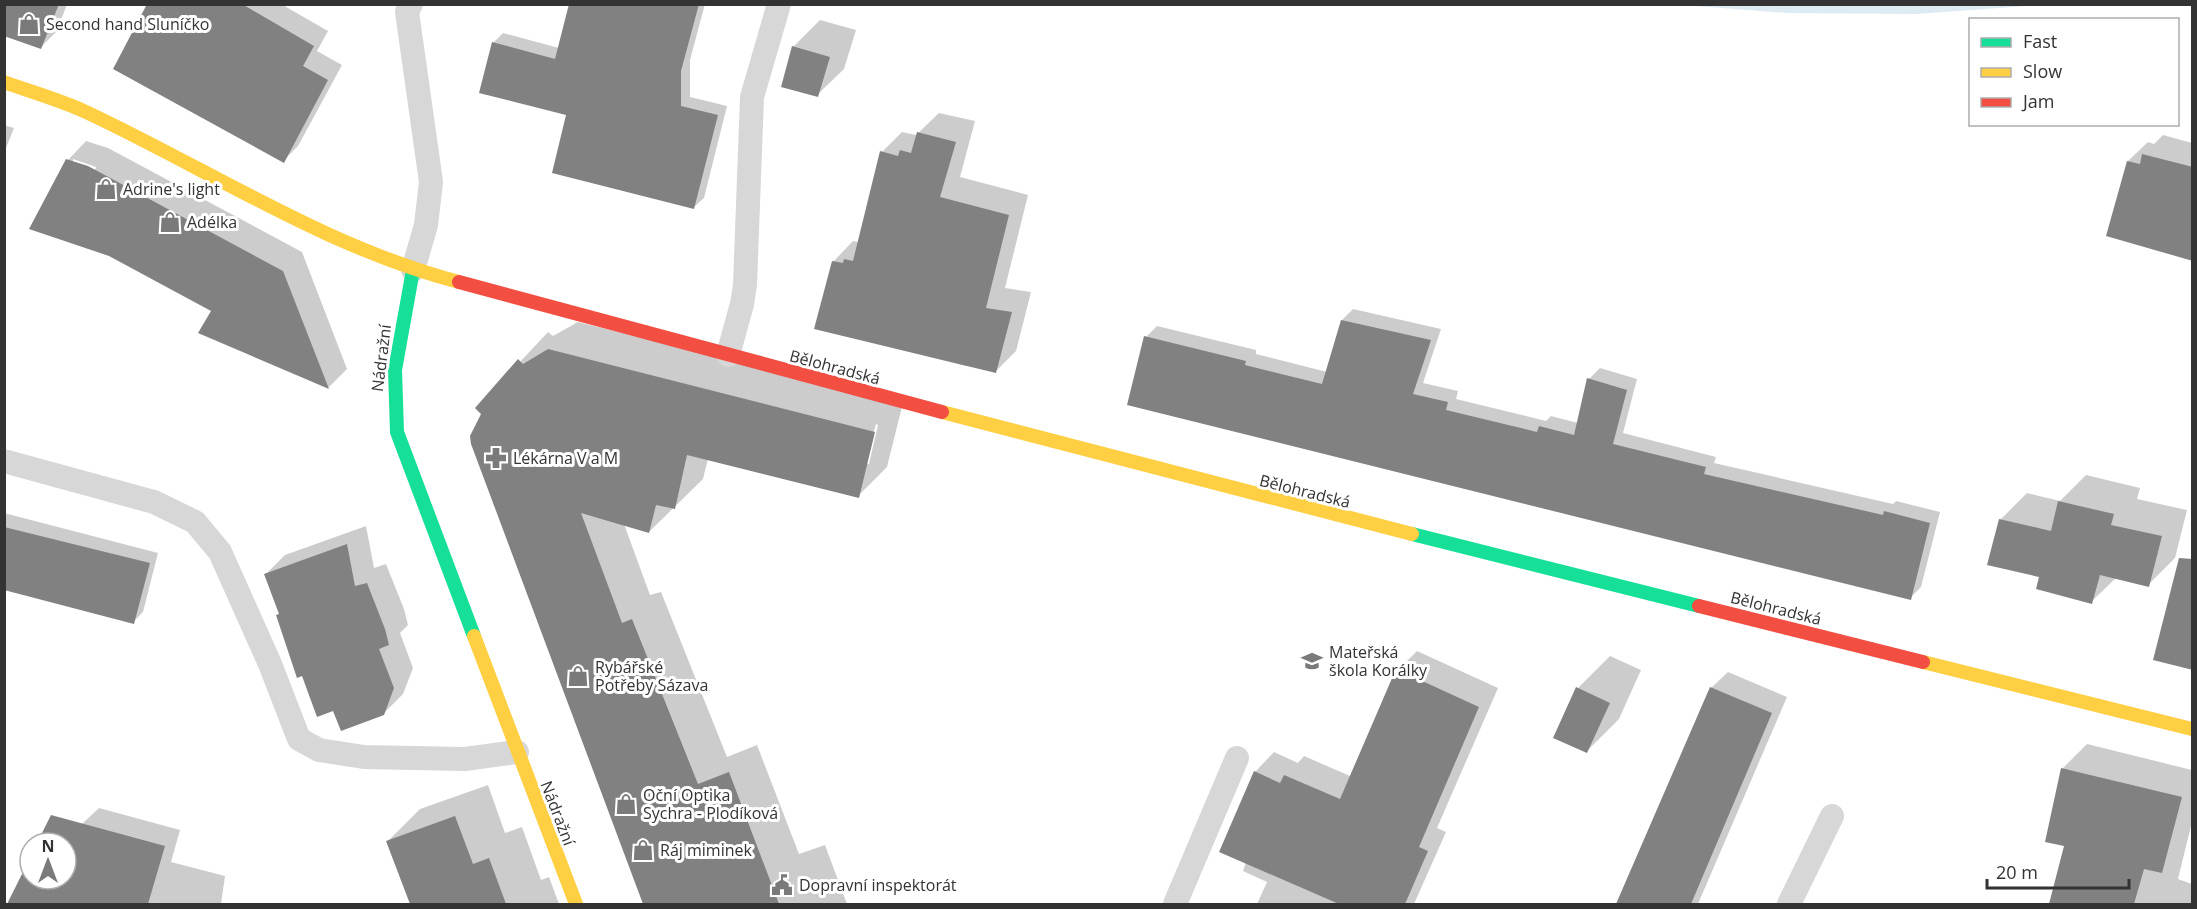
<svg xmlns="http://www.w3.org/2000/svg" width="2197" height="909" font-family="'Open Sans',sans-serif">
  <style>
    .water { fill: #ddebf3 }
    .shadow { fill: #0003; fill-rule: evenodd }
    .building { fill: #818181 }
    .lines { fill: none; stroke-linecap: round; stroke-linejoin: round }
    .lane { stroke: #d7d7d7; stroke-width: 24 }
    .fast { stroke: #16e098; stroke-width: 14 }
    .slow { stroke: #ffcf43; stroke-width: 14 }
    .jam { stroke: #f24e42; stroke-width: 14 }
    .labels { text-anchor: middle; stroke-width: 6; stroke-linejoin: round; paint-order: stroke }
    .poi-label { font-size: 16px; fill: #333; stroke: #fff; text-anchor: start }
    .street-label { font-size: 16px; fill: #333; stroke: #fff }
  </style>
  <rect width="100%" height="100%" fill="#fff"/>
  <!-- water -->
  <path class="water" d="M 1683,5 L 2041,5 L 1916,14 L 1788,13 Z"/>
  <!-- shadow -->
  <path class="shadow" d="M 4,4 L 67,4 L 57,31 L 41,47 Z
    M 148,4 L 281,4 L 328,31 L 317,51 L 342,65 L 298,146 L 283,161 Z
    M 571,4 L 705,4 L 690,60 L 690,97 L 727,106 L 704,198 L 694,207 L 568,114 L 493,43 L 503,33 L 559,48 Z
    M 820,20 L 856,30 L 844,69 L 817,95 L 793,47 Z
    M 939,113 L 975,121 L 960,177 L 1028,195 L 1005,288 L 1031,292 L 1016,351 L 996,371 L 962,365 L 816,328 L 833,262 L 853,241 L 859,242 L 882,152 L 902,132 L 916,135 Z
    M 4,125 L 14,128 L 4,153 Z
    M 2163,135 L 2192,143 L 2192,259 L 2128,161 L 2148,142 L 2154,144 Z
    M 86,141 L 108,148 L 302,252 L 347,369 L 329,387 L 200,332 L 213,310 L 68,160 ZM 73,159 L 96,167 L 95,170 L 73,162 Z
    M 1353,309 L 1441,329 L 1423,383 L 1458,391 L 1456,399 L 1546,421 L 1551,416 L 1578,423 L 1589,379 L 1600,368 L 1637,379 L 1623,433 L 1716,457 L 1714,463 L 1893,504 L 1896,501 L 1940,512 L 1921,587 L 1910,598 L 1146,337 L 1157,326 L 1256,350 L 1256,354 L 1327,372 L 1342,320 Z
    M 578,322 L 903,403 L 887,467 L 858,496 L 708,459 L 703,479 L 649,532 L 624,524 L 650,595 L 661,592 L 727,757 L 757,745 L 799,854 L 825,845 L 847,904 L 674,904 L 482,413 L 477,408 L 548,332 L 553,336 ZM 876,424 L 878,425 L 869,464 L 865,464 Z
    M 2086,475 L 2140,488 L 2137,499 L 2187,510 L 2175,558 L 2148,585 L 2117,577 L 2091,602 L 2041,576 L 2000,520 L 2027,493 L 2060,501 Z
    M 4,513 L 158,553 L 143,612 L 133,622 L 4,589 Z
    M 366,526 L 374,568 L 386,564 L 404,609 L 408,625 L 400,633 L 413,668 L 403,694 L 383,714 L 334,709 L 280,613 L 265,575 L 285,555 Z
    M 1417,651 L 1498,688 L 1437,828 L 1446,832 L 1414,904 L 1257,904 L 1267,882 L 1243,871 L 1246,862 L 1255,772 L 1274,752 L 1298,763 L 1304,756 L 1350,776 L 1398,670 Z
    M 1610,656 L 1641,670 L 1619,719 L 1587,751 L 1578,688 Z
    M 1728,672 L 1787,697 L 1698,904 L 1617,904 L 1711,688 Z
    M 2087,744 L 2192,770 L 2192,822 L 2178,879 L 2192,884 L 2192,904 L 2051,904 L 2066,845 L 2063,768 Z
    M 488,785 L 505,833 L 522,827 L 541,880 L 549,877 L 559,904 L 411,904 L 388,841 L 420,809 Z
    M 99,808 L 180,830 L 171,862 L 225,876 L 221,904 L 8,904 L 30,861 L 30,879 L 66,879 L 66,843 L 42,843 L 82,824 Z"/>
  <!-- building -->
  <path class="building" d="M 4,4 L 59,4 L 41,49 L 4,36 Z
    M 147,4 L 242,4 L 314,46 L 303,66 L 328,80 L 284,163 L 113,69 Z
    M 569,4 L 699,4 L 681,71 L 681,106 L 718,115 L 694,209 L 552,173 L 566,115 L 479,93 L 492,42 L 555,59 Z
    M 792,46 L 830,57 L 818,97 L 781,87 Z
    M 917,132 L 956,142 L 940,197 L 1009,215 L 986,308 L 1012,312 L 996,373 L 814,329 L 832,261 L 843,263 L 844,259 L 853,261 L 880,151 L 898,156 L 900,150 L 911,153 Z
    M 2142,154 L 2193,167 L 2193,261 L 2106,236 L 2127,161 L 2140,164 Z
    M 66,159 L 88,166 L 283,271 L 329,389 L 198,333 L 211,311 L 109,256 L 29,229 Z
    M 1341,320 L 1431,340 L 1413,394 L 1448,402 L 1446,410 L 1537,432 L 1539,426 L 1574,435 L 1587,378 L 1627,390 L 1613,444 L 1706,467 L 1704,474 L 1883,515 L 1884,511 L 1930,523 L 1911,600 L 1127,405 L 1144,336 L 1246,361 L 1245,365 L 1322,384 Z
    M 548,349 L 875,432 L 859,498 L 687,455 L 675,509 L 656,505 L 649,533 L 581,513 L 622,623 L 632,619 L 698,784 L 729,772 L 779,904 L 643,904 L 471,444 L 470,436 L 481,414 L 475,408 L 518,359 L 523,364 Z
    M 2058,501 L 2114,514 L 2111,525 L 2162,536 L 2149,587 L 2100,575 L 2092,604 L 2036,589 L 2039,577 L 1987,565 L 1999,519 L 2051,531 Z
    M 4,527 L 150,563 L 134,624 L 4,590 Z
    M 347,544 L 355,586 L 367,583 L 385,629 L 389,645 L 379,649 L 394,688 L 384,715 L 341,731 L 333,711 L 317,717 L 302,676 L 297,678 L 276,615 L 279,614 L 264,574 Z
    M 2179,558 L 2193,559 L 2193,670 L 2153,660 Z
    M 1396,669 L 1479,707 L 1419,847 L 1428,851 L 1405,904 L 1339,904 L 1219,852 L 1254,771 L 1280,783 L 1284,775 L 1340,799 Z
    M 1576,687 L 1610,703 L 1587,753 L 1553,738 Z
    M 1710,687 L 1772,713 L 1691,904 L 1616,904 Z
    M 2061,768 L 2182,797 L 2162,873 L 2144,869 L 2134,904 L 2049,904 L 2064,846 L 2045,842 Z
    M 51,815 L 165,846 L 148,904 L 7,904 L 30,858 L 30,879 L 66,879 L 66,843 L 37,843 Z
    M 455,816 L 473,864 L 489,858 L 506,904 L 410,904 L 386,841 Z"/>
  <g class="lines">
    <!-- lane -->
    <path class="lane" d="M 411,4 L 407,12 L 431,182 L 426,225 L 413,270
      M 728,355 L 742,304 L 745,285 L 752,97 L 779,4
      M 4,461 L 154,502 L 195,522 L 220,552 L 270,664 L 299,739 L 319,750 L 364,757 L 465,759 L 517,752
      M 1175,904 L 1237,758
      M 1789,904 L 1832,816"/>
    <!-- fast -->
    <path class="fast" d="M 413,270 L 395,370 L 397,432 L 474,636
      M 1412,534 L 1699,606"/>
    <!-- slow -->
    <path class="slow" d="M 4,82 C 31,92 60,100 86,112 C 210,170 325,247 459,282
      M 942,412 L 1412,534
      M 474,636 L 576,904
      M 1923,662 L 2192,729"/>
    <!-- jam -->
    <path class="jam" d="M 459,282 L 942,412
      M 1699,606 L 1923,662"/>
  </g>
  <!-- icons -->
  <defs>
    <symbol id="shop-bare" viewBox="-9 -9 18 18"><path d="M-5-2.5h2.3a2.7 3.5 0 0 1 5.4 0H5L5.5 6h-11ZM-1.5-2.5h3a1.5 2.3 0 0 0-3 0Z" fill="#7a7a7a" stroke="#fff" stroke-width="2.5" paint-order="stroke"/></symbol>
    <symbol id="pharmacy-bare" viewBox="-9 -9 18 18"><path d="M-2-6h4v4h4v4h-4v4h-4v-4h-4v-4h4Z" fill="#7a7a7a" stroke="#fff" stroke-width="2.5" paint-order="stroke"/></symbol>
    <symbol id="school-bare" viewBox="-9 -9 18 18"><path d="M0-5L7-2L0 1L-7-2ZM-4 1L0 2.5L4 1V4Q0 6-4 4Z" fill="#7a7a7a" stroke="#fff" stroke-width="2.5" paint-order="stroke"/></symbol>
    <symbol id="civic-bare" viewBox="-9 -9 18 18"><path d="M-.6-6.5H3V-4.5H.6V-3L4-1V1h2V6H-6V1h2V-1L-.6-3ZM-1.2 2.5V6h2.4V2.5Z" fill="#7a7a7a" stroke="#fff" stroke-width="2.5" paint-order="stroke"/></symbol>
  </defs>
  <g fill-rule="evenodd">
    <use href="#shop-bare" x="14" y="9" width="30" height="30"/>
    <use href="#shop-bare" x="91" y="174" width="30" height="30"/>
    <use href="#shop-bare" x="155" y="207" width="30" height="30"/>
    <use href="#pharmacy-bare" x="481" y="443" width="30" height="30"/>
    <use href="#school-bare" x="1297" y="646" width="30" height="30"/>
    <use href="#shop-bare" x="563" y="661" width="30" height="30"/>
    <use href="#shop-bare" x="611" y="789" width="30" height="30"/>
    <use href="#shop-bare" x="628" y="835" width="30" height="30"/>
    <use href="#civic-bare" x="767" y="870" width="30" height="30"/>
  </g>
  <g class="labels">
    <!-- poi labels -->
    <g class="poi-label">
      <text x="46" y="30">Second hand Sluníčko</text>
      <text x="123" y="195">Adrine's light</text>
      <text x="187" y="228">Adélka</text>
      <text x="513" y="464">Lékárna V a M</text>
      <text x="1329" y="658">Mateřská<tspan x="1329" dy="18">škola Korálky</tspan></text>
      <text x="595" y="673">Rybářské<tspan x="595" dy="18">Potřeby Sázava</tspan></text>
      <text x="643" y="801">Oční Optika<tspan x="643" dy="18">Sychra - Plodíková</tspan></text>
      <text x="660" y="856">Ráj miminek</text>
      <text x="799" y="891">Dopravní inspektorát</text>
    </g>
    <!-- street labels -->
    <g class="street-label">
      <text transform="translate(381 358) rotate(-83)" y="6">Nádražní</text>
      <text transform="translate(835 367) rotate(15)" y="6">Bělohradská</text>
      <text transform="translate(1305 491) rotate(14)" y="6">Bělohradská</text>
      <text transform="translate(1776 608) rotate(14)" y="6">Bělohradská</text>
      <text transform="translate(558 813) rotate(69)" y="6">Nádražní</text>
    </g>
  </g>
  <!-- border -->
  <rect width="2197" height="909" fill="none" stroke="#333333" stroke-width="12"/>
  <!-- legend -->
  <rect x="1969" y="18" width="210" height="108" fill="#ffffff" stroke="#adadad" stroke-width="1.5"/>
  <rect x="1981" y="38" width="30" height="9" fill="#16e098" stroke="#adadad" stroke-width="1.5"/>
  <text x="2023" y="48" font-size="18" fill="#333333">Fast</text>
  <rect x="1981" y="68" width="30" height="9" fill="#ffcf43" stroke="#adadad" stroke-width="1.5"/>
  <text x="2023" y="78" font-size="18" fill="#333333">Slow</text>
  <rect x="1981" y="98" width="30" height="9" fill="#f24e42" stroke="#adadad" stroke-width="1.5"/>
  <text x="2023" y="108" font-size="18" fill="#333333">Jam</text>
  <!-- north arrow -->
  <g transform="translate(48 861)"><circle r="28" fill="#ffffff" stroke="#adadad" stroke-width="1.5"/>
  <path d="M0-4.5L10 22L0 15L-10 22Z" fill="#7a7a7a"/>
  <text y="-9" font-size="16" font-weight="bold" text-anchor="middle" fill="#333333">N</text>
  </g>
  <!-- scale -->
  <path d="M1987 879v9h142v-9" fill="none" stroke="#333333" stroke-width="3"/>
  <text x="1996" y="879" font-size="18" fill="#333333" stroke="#ffffff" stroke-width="4.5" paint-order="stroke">20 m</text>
</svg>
